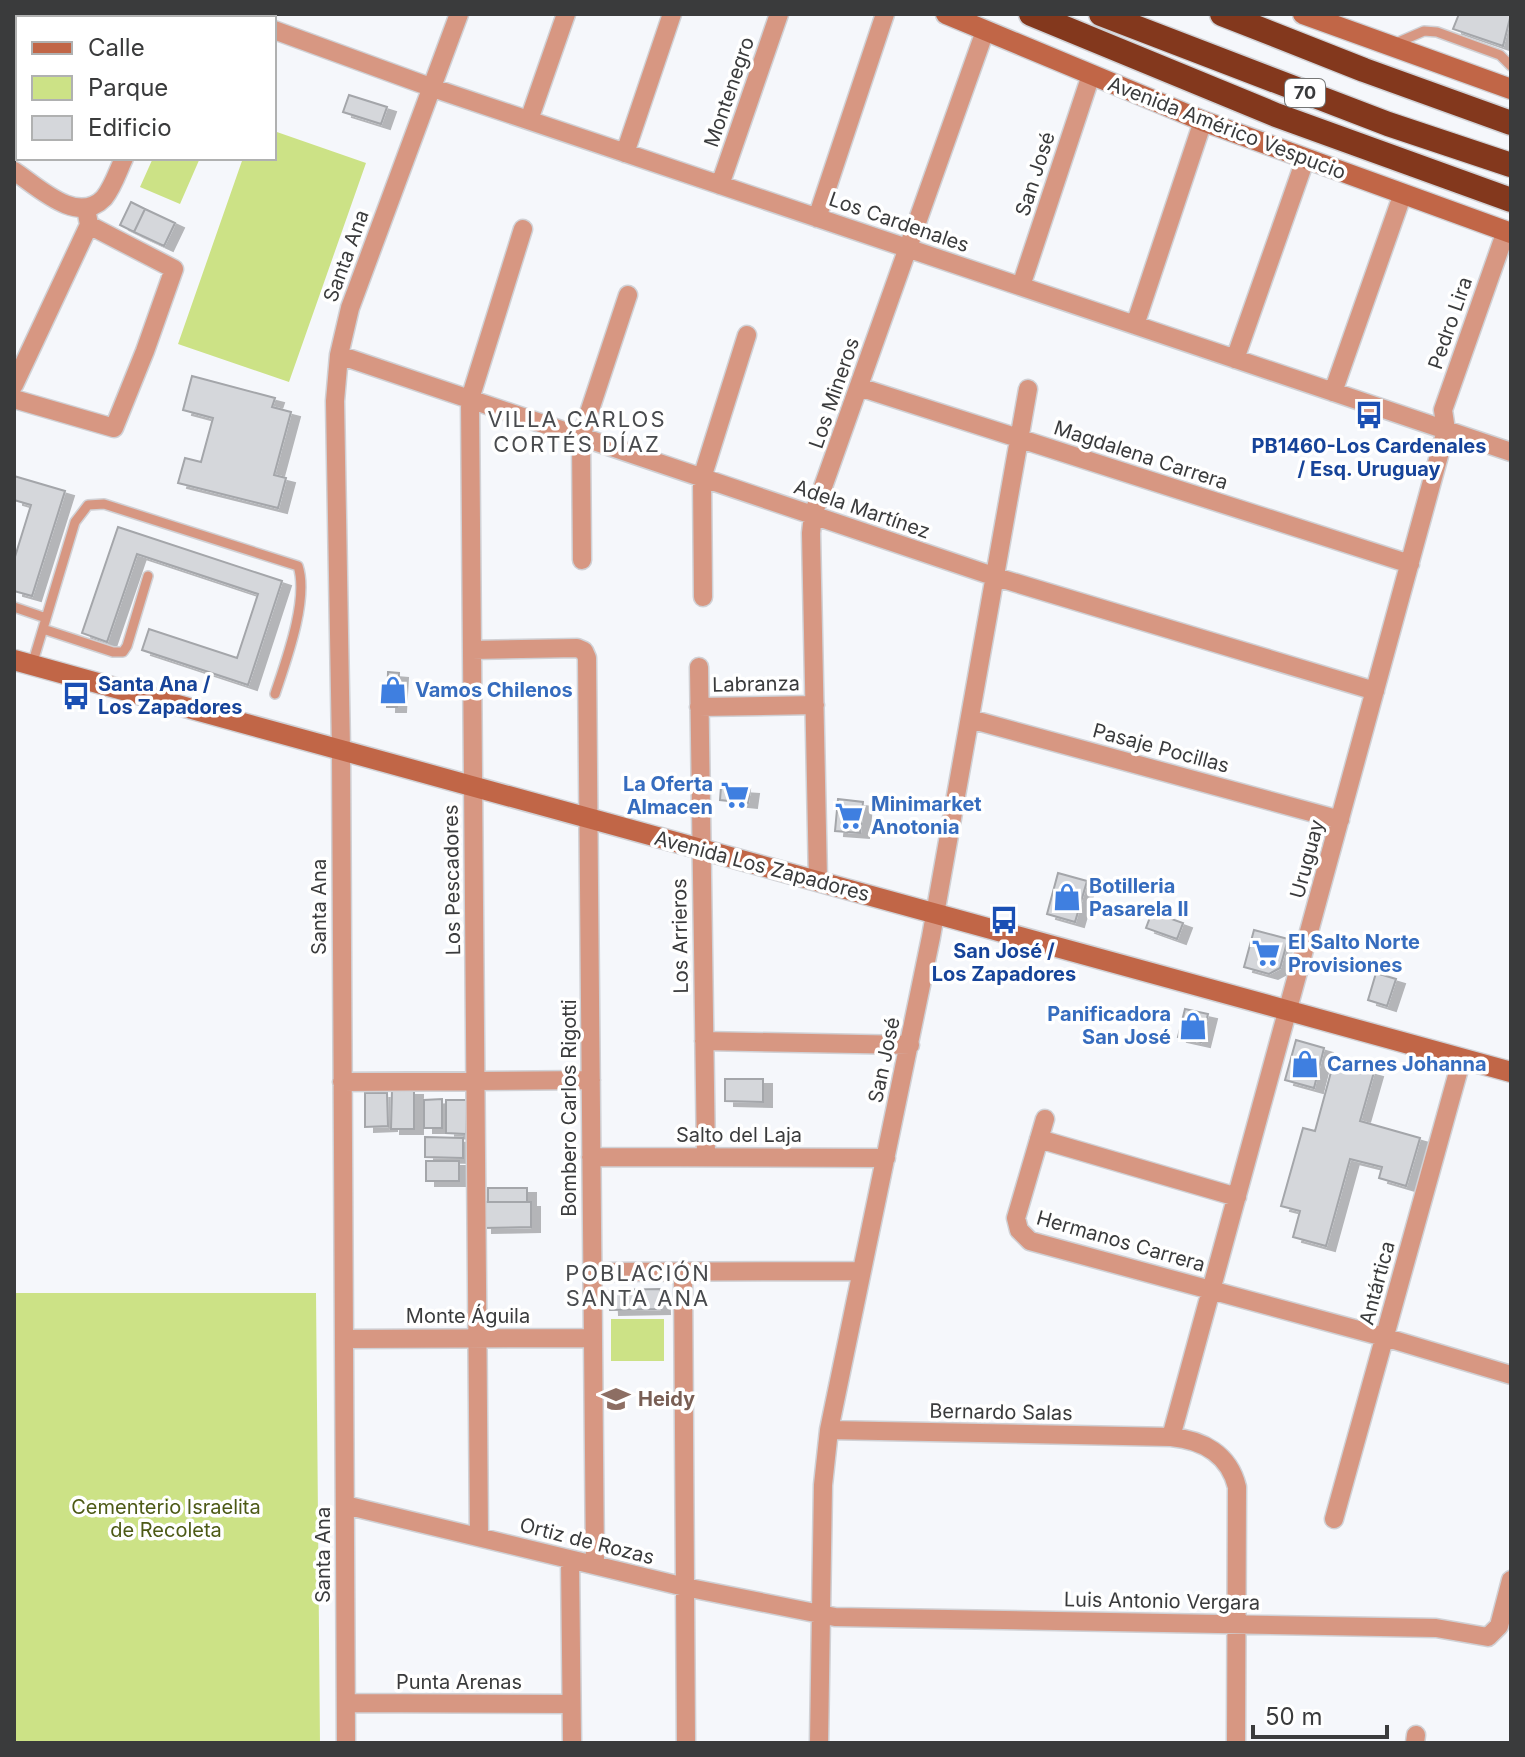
<svg xmlns="http://www.w3.org/2000/svg" width="1525" height="1757" font-family="Inter,sans-serif">
  <style>
    .green { fill: #cce286 }
    .building { fill: #d5d7db; stroke: #a4a6aa; stroke-width: 2; filter: url(#shadow) }
    .lines { fill: none; stroke-linecap: round; stroke-linejoin: round }
    .service-casing { stroke: #d0d1d5; stroke-width: 12 }
    .minor-casing { stroke: #d0d1d5; stroke-width: 21 }
    .secondary-casing { stroke: #d0d1d5; stroke-width: 23 }
    .motorway-casing { stroke: #d0d1d5; stroke-width: 27 }
    .service { stroke: #d79782; stroke-width: 9 }
    .minor { stroke: #d79782; stroke-width: 18 }
    .secondary { stroke: #c16647; stroke-width: 20 }
    .motorway { stroke: #83381d; stroke-width: 24 }
    .labels { text-anchor: middle; stroke-width: 7; stroke-linejoin: round; paint-order: stroke }
    .shield { fill: #fff; stroke: #757676; stroke-width: 2 }
    .shield-label { font-size: 18px; font-weight: bold; fill: #3a3b3c }
    .street-label { font-size: 20px; fill: #3a3b3c; stroke: #fff }
    .transit-label { font-size: 20px; font-weight: bold; fill: #164399; stroke: #fff }
    .shop-label { font-size: 20px; font-weight: bold; fill: #366cbe; stroke: #fff; text-anchor: start }
    .education-label { font-size: 20px; font-weight: bold; fill: #785e54; stroke: #fff; text-anchor: start }
    .park-label { font-size: 20px; fill: #4d5a16; stroke: #fff }
    .neighbourhood-label { font-size: 22px; letter-spacing: 2px; fill: #494b4e; stroke: #fff }
  </style>
  <defs>
    <filter id="shadow"><feDropShadow dx="9" dy="5" stdDeviation="0" flood-color="#0004"/></filter>
  </defs>
  <rect width="100%" height="100%" fill="#f5f7fb"/>
  <!-- green -->
  <path class="green" d="M 274,131 L 366,163 L 289,382 L 178,344 L 243,158 L 274,158 Z
    M 153,158 L 200,158 L 180,204 L 140,187 Z
    M 14,1293 L 316,1293 L 320,1743 L 14,1743 Z
    M 611,1319 L 664,1319 L 664,1361 L 611,1361 Z"/>
  <!-- building -->
  <path class="building" d="M 1459,14 L 1511,14 L 1503,46 L 1453,29 Z
    M 349,95 L 387,107 L 381,124 L 343,112 Z
    M 131,202 L 145,209 L 134,232 L 120,225 Z
    M 145,209 L 175,223 L 164,246 L 134,232 Z
    M 192,376 L 275,398 L 272,407 L 291,412 L 274,475 L 286,478 L 278,508 L 178,483 L 185,458 L 201,462 L 213,418 L 183,410 Z
    M 14,476 L 65,491 L 32,596 L 14,591 L 14,560 L 31,505 L 14,500 Z
    M 118,527 L 282,581 L 248,685 L 142,650 L 149,629 L 237,658 L 258,594 L 137,554 L 107,642 L 82,633 Z
    M 388,672 L 399,673 L 397,707 L 387,707 Z
    M 721,787 L 750,789 L 748,803 L 720,800 Z
    M 838,799 L 863,802 L 860,833 L 835,831 Z
    M 1058,873 L 1087,881 L 1075,922 L 1047,914 Z
    M 1152,912 L 1183,923 L 1177,939 L 1146,928 Z
    M 1254,930 L 1288,939 L 1280,968 L 1269,974 L 1244,967 Z
    M 1376,973 L 1396,979 L 1387,1006 L 1368,1000 Z
    M 1185,1009 L 1208,1014 L 1201,1042 L 1178,1037 Z
    M 1296,1040 L 1324,1048 L 1314,1088 L 1285,1080 Z
    M 1334,1061 L 1374,1072 L 1360,1121 L 1420,1138 L 1406,1186 L 1379,1178 L 1382,1167 L 1350,1159 L 1326,1246 L 1293,1237 L 1300,1211 L 1281,1206 L 1303,1128 L 1315,1131 Z
    M 725,1079 L 763,1079 L 763,1102 L 725,1101 Z
    M 392,1090 L 414,1090 L 414,1129 L 391,1129 Z
    M 365,1093 L 387,1093 L 388,1126 L 365,1127 Z
    M 442,1099 L 442,1128 L 424,1128 L 424,1100 Z
    M 446,1100 L 467,1100 L 466,1134 L 446,1133 Z
    M 425,1137 L 463,1138 L 463,1158 L 425,1157 Z
    M 426,1161 L 459,1161 L 459,1181 L 426,1181 Z
    M 488,1188 L 527,1188 L 527,1202 L 488,1202 Z
    M 483,1202 L 531,1202 L 531,1227 L 483,1228 Z
    M 660,1289 L 661,1309 L 610,1310 L 609,1290 Z"/>
  <g class="lines">
    <defs>
      <path id="service" d="M 1394,44 L 1424,31 L 1437,32 L 1500,55 L 1511,66
        M 14,607 L 46,618
        M 43,629 L 113,652 L 123,652 L 127,646 L 148,576
        M 32,665 L 75,522 L 88,505 L 104,504 L 298,566 C 309,599 286,661 275,694"/>
      <path id="minor" d="M 118,14 L 126,18
        M 228,14 L 239,18
        M 53,18 L 55,14
        M 190,18 L 192,14
        M 274,30 L 433,88 L 1511,452
        M 14,101 L 18,93
        M 529,120 L 566,14
        M 625,153 L 672,14
        M 14,171 C 37,186 77,226 104,198 C 113,187 118,171 124,158
        M 720,185 L 779,14
        M 817,218 L 885,14
        M 1021,286 L 1091,75
        M 1135,325 L 1203,121
        M 339,355 L 996,577 L 1375,691
        M 1235,359 L 1305,160
        M 14,385 L 89,225 L 86,208
        M 859,387 L 1410,564
        M 1333,392 L 1402,196
        M 14,399 L 114,428 L 145,351 L 174,269 L 89,225
        M 582,560 L 581,437 L 628,295
        M 703,597 L 702,478 L 747,335
        M 472,650 L 577,648 L 584,651 L 587,658 L 595,1565
        M 699,667 L 706,1157
        M 699,707 L 815,705
        M 970,719 L 1340,820
        M 818,881 L 811,533 L 813,515 L 985,31
        M 704,1041 L 910,1045
        M 342,1082 L 591,1080
        M 1045,1119 L 1016,1218 L 1019,1230 L 1030,1241 L 1384,1337 L 1511,1375
        M 1039,1139 L 1237,1197
        M 591,1157 L 886,1158
        M 592,1272 L 862,1271
        M 683,1272 L 686,1743
        M 344,1339 L 593,1338
        M 829,1430 L 1171,1437 C 1203,1440 1229,1454 1237,1487 L 1236,1743
        M 1171,1437 L 1446,430 L 1443,410 L 1506,231
        M 345,1505 L 685,1587 L 835,1617 L 1436,1628 L 1488,1637 L 1499,1626 L 1511,1580
        M 1334,1519 L 1462,1058
        M 479,1537 L 470,399 L 523,229
        M 570,1559 L 572,1743
        M 346,1703 L 571,1704
        M 346,1743 L 341,749 L 335,401 L 339,355 L 350,308 L 459,14
        M 819,1743 L 823,1485 L 829,1430 L 931,937 L 1028,389
        M 1415,1743 L 1416,1735"/>
      <path id="secondary" d="M 946,14 L 1203,121 L 1511,233
        M 1303,14 L 1511,89
        M 14,660 L 1511,1072"/>
      <path id="motorway" d="M 1031,14 L 1276,115 L 1511,200
        M 1101,14 L 1388,124 L 1511,165
        M 1222,14 L 1364,70 L 1511,123"/>
    </defs>
    <!-- service casing -->
    <use href="#service" class="service-casing"/>
    <!-- minor casing -->
    <use href="#minor" class="minor-casing"/>
    <!-- secondary casing -->
    <use href="#secondary" class="secondary-casing"/>
    <!-- motorway casing -->
    <use href="#motorway" class="motorway-casing"/>
    <!-- service -->
    <use href="#service" class="service"/>
    <!-- minor -->
    <use href="#minor" class="minor"/>
    <!-- secondary -->
    <use href="#secondary" class="secondary"/>
    <!-- motorway -->
    <use href="#motorway" class="motorway"/>
  </g>
  <!-- icons -->
  <defs>
    <symbol id="bus-bare" viewBox="-9 -9 18 18"><path d="M-5-6H5V4H4V6H2V4H-2V6H-4V4H-5ZM-3.5-4V0h7V-4ZM-3.5 1.2v1.5H-2V1.2ZM2 1.2v1.5H3.5V1.2Z" fill="#1a4fb4" stroke="#fff" stroke-width="2.5" paint-order="stroke"/></symbol>
    <symbol id="shop-bare" viewBox="-9 -9 18 18"><path d="M-5-2.5h2.3a2.7 3.5 0 0 1 5.4 0H5L5.5 6h-11ZM-1.5-2.5h3a1.5 2.3 0 0 0-3 0Z" fill="#3f7fe0" stroke="#fff" stroke-width="2.5" paint-order="stroke"/></symbol>
    <symbol id="supermarket-bare" viewBox="-9 -9 18 18"><path d="M-6-5.5h2.5l.6 2H6L4.5 2H-2.5L-4.4-4H-6ZM-1.5 3.2a1.3 1.3 0 1 0 .1 0ZM3 3.2a1.3 1.3 0 1 0 .1 0Z" fill="#3f7fe0" stroke="#fff" stroke-width="2.5" paint-order="stroke"/></symbol>
    <symbol id="school-bare" viewBox="-9 -9 18 18"><path d="M0-5L7-2L0 1L-7-2ZM-4 1L0 2.5L4 1V4Q0 6-4 4Z" fill="#8d6e63" stroke="#fff" stroke-width="2.5" paint-order="stroke"/></symbol>
  </defs>
  <g fill-rule="evenodd">
    <use href="#bus-bare" x="1349" y="395" width="40" height="40"/>
    <use href="#shop-bare" x="373" y="670" width="40" height="40"/>
    <use href="#bus-bare" x="56" y="676" width="40" height="40"/>
    <use href="#supermarket-bare" x="715" y="775" width="40" height="40"/>
    <use href="#supermarket-bare" x="829" y="796" width="40" height="40"/>
    <use href="#shop-bare" x="1047" y="877" width="40" height="40"/>
    <use href="#bus-bare" x="984" y="900" width="40" height="40"/>
    <use href="#supermarket-bare" x="1246" y="933" width="40" height="40"/>
    <use href="#shop-bare" x="1173" y="1006" width="40" height="40"/>
    <use href="#shop-bare" x="1285" y="1044" width="40" height="40"/>
    <use href="#school-bare" x="596" y="1379" width="40" height="40"/>
  </g>
  <g class="labels">
    <!-- shield labels -->
    <rect class="shield" x="1285" y="79" width="40" height="28" rx="6"/>
    <g class="shield-label">
      <text x="1305" y="99">70</text>
    </g>
    <!-- street labels -->
    <g class="street-label">
      <text transform="translate(729 92) rotate(-71)" y="7">Montenegro</text>
      <text transform="translate(1227 128) rotate(21)" y="7">Avenida Américo Vespucio</text>
      <text transform="translate(1035 174) rotate(-72)" y="7">San José</text>
      <text transform="translate(899 222) rotate(19)" y="7">Los Cardenales</text>
      <text transform="translate(346 256) rotate(-70)" y="7">Santa Ana</text>
      <text transform="translate(1450 323) rotate(-71)" y="7">Pedro Lira</text>
      <text transform="translate(834 393) rotate(-71)" y="7">Los Mineros</text>
      <text transform="translate(1141 455) rotate(18)" y="7">Magdalena Carrera</text>
      <text transform="translate(862 509) rotate(19)" y="7">Adela Martínez</text>
      <text transform="translate(756 684) rotate(-1)" y="7">Labranza</text>
      <text transform="translate(1161 748) rotate(15)" y="7">Pasaje Pocillas</text>
      <text transform="translate(1307 859) rotate(-75)" y="7">Uruguay</text>
      <text transform="translate(762 866) rotate(15)" y="7">Avenida Los Zapadores</text>
      <text transform="translate(452 880) rotate(-91)" y="7">Los Pescadores</text>
      <text transform="translate(319 907) rotate(-90)" y="7">Santa Ana</text>
      <text transform="translate(680 936) rotate(-91)" y="7">Los Arrieros</text>
      <text transform="translate(884 1060) rotate(-78)" y="7">San José</text>
      <text transform="translate(569 1108) rotate(-90)" y="7">Bombero Carlos Rigotti</text>
      <text x="739" y="1142">Salto del Laja</text>
      <text transform="translate(1121 1241) rotate(16)" y="7">Hermanos Carrera</text>
      <text transform="translate(1377 1283) rotate(-75)" y="7">Antártica</text>
      <text x="468" y="1323">Monte Águila</text>
      <text transform="translate(1001 1412) rotate(1)" y="7">Bernardo Salas</text>
      <text transform="translate(587 1541) rotate(14)" y="7">Ortiz de Rozas</text>
      <text transform="translate(323 1555) rotate(-90)" y="7">Santa Ana</text>
      <text transform="translate(1162 1601) rotate(1)" y="7">Luis Antonio Vergara</text>
      <text x="459" y="1689">Punta Arenas</text>
    </g>
    <!-- transit labels -->
    <g class="transit-label">
      <text x="1369" y="453">PB1460-Los Cardenales<tspan x="1369" dy="23">/ Esq. Uruguay</tspan></text>
      <text x="98" y="691" text-anchor="start">Santa Ana /<tspan x="98" dy="23">Los Zapadores</tspan></text>
      <text x="1004" y="958">San José /<tspan x="1004" dy="23">Los Zapadores</tspan></text>
    </g>
    <!-- shop labels -->
    <g class="shop-label">
      <text x="415" y="697">Vamos Chilenos</text>
      <text x="713" y="791" text-anchor="end">La Oferta<tspan x="713" dy="23">Almacen</tspan></text>
      <text x="871" y="811">Minimarket<tspan x="871" dy="23">Anotonia</tspan></text>
      <text x="1089" y="893">Botilleria<tspan x="1089" dy="23">Pasarela II</tspan></text>
      <text x="1288" y="949">El Salto Norte<tspan x="1288" dy="23">Provisiones</tspan></text>
      <text x="1171" y="1021" text-anchor="end">Panificadora<tspan x="1171" dy="23">San José</tspan></text>
      <text x="1327" y="1071">Carnes Johanna</text>
    </g>
    <!-- education labels -->
    <g class="education-label">
      <text x="638" y="1406">Heidy</text>
    </g>
    <!-- park labels -->
    <g class="park-label">
      <text x="166" y="1514">Cementerio Israelita<tspan x="166" dy="23">de Recoleta</tspan></text>
    </g>
    <!-- neighbourhood labels -->
    <g class="neighbourhood-label">
      <text x="577" y="427">VILLA CARLOS<tspan x="577" dy="25">CORTÉS DÍAZ</tspan></text>
      <text x="638" y="1281">POBLACIÓN<tspan x="638" dy="25">SANTA ANA</tspan></text>
    </g>
  </g>
  <!-- border -->
  <rect width="1525" height="1757" fill="none" stroke="#3a3b3c" stroke-width="32"/>
  <!-- legend -->
  <rect x="16" y="16" width="260" height="144" fill="#ffffff" stroke="#b0b1b1" stroke-width="2"/>
  <rect x="32" y="42" width="40" height="12" fill="#c16647" stroke="#b0b1b1" stroke-width="2"/>
  <text x="88" y="56" font-size="24" fill="#3a3b3c">Calle</text>
  <rect x="32" y="76" width="40" height="24" fill="#cce286" stroke="#b0b1b1" stroke-width="2"/>
  <text x="88" y="96" font-size="24" fill="#3a3b3c">Parque</text>
  <rect x="32" y="116" width="40" height="24" fill="#d5d7db" stroke="#b0b1b1" stroke-width="2"/>
  <text x="88" y="136" font-size="24" fill="#3a3b3c">Edificio</text>
  <!-- scale -->
  <path d="M1253 1725v12h134v-12" fill="none" stroke="#3a3b3c" stroke-width="4"/>
  <text x="1265" y="1725" font-size="24" fill="#3a3b3c" stroke="#ffffff" stroke-width="6" paint-order="stroke">50 m</text>
</svg>
